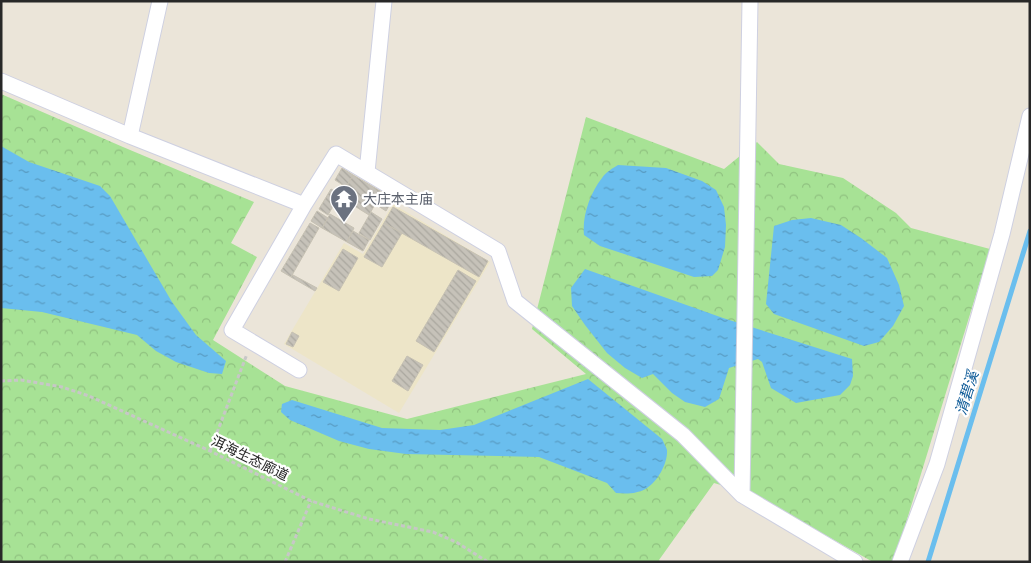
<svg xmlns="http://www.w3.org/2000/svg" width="1031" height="563" font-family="Jost,'Noto Sans SC',sans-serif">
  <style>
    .education { fill: #ede5c8 }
    .park { fill: url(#park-crowns) }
    .water { fill: url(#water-ripples) }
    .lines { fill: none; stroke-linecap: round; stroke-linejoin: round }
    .stream { stroke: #6abeee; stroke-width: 5 }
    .building { fill: url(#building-back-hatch); stroke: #c6c1b3 }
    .street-casing { stroke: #ced0e1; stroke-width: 17 }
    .path { stroke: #c7c7c7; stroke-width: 3; stroke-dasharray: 4 2.5; stroke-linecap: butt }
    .street { stroke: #fff; stroke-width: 15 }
    .labels { text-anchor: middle; stroke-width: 4.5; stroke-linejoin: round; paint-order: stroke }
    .worship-label { font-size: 14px; fill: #5b616d; stroke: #fff; text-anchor: start }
    .street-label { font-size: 14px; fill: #282828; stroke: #fff }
    .water-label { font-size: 15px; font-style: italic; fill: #0d5a97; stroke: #fff }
  </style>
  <defs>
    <pattern id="park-crowns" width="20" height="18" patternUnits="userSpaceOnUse" patternTransform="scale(1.25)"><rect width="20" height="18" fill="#a7e295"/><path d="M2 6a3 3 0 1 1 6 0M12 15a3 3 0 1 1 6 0" fill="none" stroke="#90c280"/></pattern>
    <pattern id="water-ripples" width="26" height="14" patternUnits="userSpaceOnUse" patternTransform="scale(1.25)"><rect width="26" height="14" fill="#6abeee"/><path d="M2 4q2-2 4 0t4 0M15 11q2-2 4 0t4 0" fill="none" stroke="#579ac1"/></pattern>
    <pattern id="building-back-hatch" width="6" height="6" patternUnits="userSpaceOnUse" patternTransform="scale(1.25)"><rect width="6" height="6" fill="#c6c2b9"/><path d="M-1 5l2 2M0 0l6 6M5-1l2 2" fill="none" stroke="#aaa79f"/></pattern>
  </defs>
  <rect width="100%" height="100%" fill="#ebe5d9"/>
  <!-- education -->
  <path class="education" d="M 393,204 L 490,262 L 399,413 L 284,344 L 344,243 L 363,254 Z"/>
  <!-- park -->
  <path class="park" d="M 1,94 L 123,147 L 254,202 L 231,243 L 257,257 L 213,340 L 285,386 L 407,419 L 586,374 L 532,329 L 586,117 L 724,169 L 757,142 L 779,164 L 843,178 L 896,213 L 911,228 L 990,249 L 894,562 L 873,562 L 754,495 L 714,483 L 659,560 L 661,562 L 1,562 Z"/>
  <!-- water -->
  <path class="water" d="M 1,146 L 29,162 L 100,186 L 110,196 L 172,302 L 196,335 L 226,361 L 222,374 L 209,373 L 176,362 L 156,351 L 137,335 L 42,312 L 1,308 Z
    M 618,165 L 666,168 L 702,181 L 716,190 L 724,207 L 726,225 L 725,247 L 718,270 L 712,276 L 694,277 L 600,246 L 584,235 C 582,216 590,193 602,178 C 606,172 613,168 618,165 Z
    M 811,218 L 841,225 L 861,238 L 887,258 L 899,285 L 904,306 L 893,326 L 879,342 L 864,346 L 774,314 L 766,304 L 774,226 L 792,220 Z
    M 585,269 L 723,318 L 852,359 L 853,376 L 850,385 L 840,395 L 796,403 L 771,388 L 762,362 L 758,359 L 729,368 L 719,399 L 705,407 L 685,402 L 672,393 L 653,374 L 642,378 L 625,368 L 607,353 L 585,325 L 572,306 L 571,288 Z
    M 588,379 L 662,439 C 664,443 666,447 667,450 C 668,463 658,481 647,488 C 638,494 626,494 616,493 L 607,483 L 539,457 L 406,454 L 369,449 L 339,441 L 290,420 L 281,412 L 282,404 L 292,400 L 382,428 L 440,430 L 474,425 Z"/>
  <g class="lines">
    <!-- stream -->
    <path class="stream" d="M 928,562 L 1030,231"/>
  </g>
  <!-- building -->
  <path class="building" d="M 342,168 L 353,175 L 346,187 L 335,180 Z
    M 353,175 L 382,192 L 369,215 L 340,197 Z
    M 331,189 L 340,194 L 328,215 L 319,209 Z
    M 382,192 L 393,199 L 386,211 L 375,204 Z
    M 393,207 L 488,261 L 479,277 L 384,223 Z
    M 317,211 L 328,218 L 322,228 L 311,221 Z
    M 371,212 L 382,219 L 370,240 L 359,233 Z
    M 330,214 L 354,228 L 347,242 L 322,228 Z
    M 310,223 L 319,228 L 291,277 L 281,271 Z
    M 384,223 L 402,233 L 382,267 L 364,257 Z
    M 353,231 L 369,240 L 363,251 L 347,242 Z
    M 343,249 L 358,258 L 339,291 L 323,282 Z
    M 458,270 L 476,281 L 434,352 L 416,341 Z
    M 293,275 L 317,288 L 315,291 L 291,277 Z
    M 292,332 L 299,336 L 293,347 L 286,344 Z
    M 407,356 L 423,365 L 408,391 L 392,381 Z"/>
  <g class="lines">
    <defs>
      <path id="street" d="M 1,81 L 130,136 L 304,205 L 336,154 L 498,251 L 515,301 L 683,435 L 742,495 L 855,562
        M 130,136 L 160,1
        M 367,172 L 384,1
        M 299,370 L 232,330 L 304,205
        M 742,495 L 750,1
        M 900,562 L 937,464 L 1002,234 L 1030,116"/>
    </defs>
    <!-- street casing -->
    <use href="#street" class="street-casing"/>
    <!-- path -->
    <path class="path" d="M 1,381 L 21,380 L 62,387 L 89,396 L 210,451 L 311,501 L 369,519 L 433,532 L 456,542 L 488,562
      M 210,451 L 247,354
      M 285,562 L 311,501"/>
    <!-- street -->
    <use href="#street" class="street"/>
  </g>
  <!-- icons -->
  <defs>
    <symbol id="temple-pin" viewBox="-11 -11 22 30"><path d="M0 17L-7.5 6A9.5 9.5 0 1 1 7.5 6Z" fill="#6b7280" stroke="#fff"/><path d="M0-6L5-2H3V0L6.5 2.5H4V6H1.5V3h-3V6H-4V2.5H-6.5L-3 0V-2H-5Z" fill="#fff"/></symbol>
  </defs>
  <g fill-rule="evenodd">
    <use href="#temple-pin" x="328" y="183" width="32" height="43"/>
  </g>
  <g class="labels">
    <!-- worship labels -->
    <g class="worship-label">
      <text x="363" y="204">大庄本主庙</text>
    </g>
    <!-- street labels -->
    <g class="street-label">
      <text transform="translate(250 458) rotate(26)" y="5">洱海生态廊道</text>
    </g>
    <!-- water labels -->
    <g class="water-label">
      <text transform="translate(967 393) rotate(-73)" y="5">清碧溪</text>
    </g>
  </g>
  <!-- border -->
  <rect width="1031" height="563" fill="none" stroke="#282828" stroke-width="5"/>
</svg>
